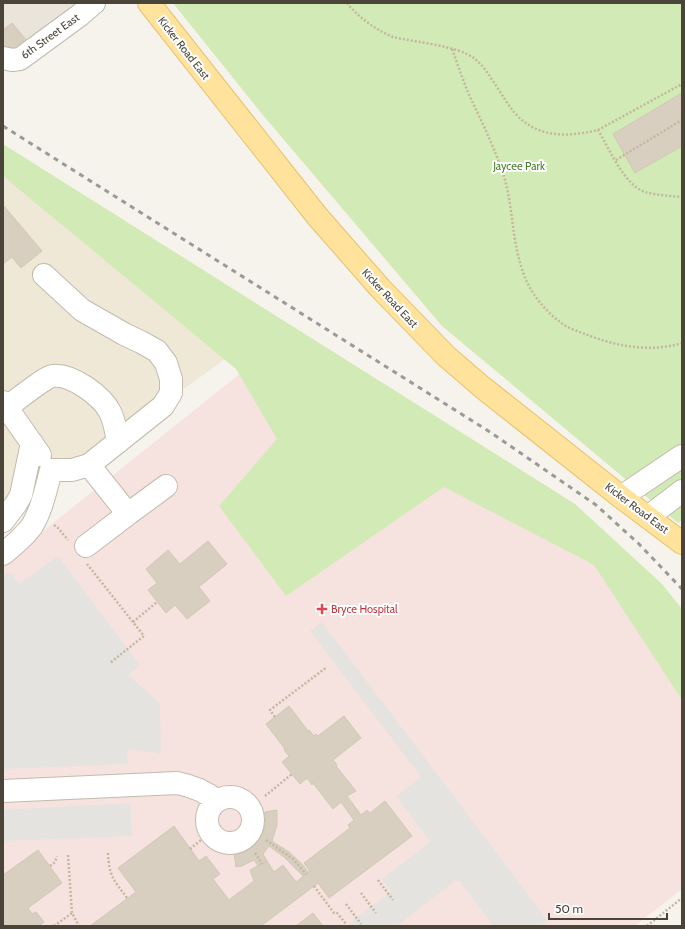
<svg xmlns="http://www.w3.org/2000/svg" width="685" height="929" font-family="Cabin,sans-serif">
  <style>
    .residential { fill: #eae5da }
    .education { fill: #efe8d6 }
    .medical { fill: #f6e3e0 }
    .green { fill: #d2eab5 }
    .parking { fill: #e5e3e0 }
    .building { fill: #d8cfc1; stroke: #d3c7b4 }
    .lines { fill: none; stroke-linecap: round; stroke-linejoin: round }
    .minor-casing { stroke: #c2bbae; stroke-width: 24 }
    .major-casing { stroke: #e6c16a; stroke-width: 24 }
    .path { stroke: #c4b79f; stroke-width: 2.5; stroke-dasharray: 2 2; stroke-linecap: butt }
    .minor { stroke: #fff; stroke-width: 22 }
    .major { stroke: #ffe39c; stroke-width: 22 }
    .rail { stroke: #9a9a9a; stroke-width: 3; stroke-dasharray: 5 5; stroke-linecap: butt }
    .health-dot { fill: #e0444e; stroke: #fff; stroke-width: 1.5 }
    .labels { text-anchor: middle; stroke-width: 4; stroke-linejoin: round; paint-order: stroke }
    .street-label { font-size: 11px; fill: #4b4439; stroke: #fff }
    .park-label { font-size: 11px; fill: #4a7f2a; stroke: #fff }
    .health-label { font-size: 11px; fill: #be3a42; stroke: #fff; text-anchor: start }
  </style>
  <rect width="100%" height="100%" fill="#f6f3ec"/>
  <!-- residential -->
  <path class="residential" d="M 3,3 L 80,3 L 3,62 Z"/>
  <!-- education -->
  <path class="education" d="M 3,168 L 251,340 L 3,521 Z"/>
  <!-- medical -->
  <path class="medical" d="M 266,353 L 546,500 L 682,655 L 682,889 L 635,926 L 3,926 L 3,563 Z"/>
  <!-- green -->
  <path class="green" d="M 173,3 L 682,3 L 682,520 L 678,523 L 442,326 L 262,114 Z
    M 3,144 L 575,504 L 662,584 L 682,609 L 682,700 L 594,565 L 444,487 L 286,596 L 219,506 L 277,439 L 236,369 L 3,176 Z"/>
  <!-- parking -->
  <path class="parking" d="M 58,556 L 140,665 L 128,675 L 160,703 L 161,754 L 132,749 L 127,751 L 128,764 L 3,769 L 3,577 L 10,572 L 19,584 Z
    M 322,622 L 548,921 L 541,926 L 491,926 L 491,923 L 460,881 L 455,881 L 397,926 L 352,926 L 349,923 L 391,891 L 382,879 L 428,844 L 429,840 L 396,797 L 421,777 L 310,631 Z
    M 130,803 L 132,836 L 3,841 L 3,810 Z"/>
  <!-- building -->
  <path class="building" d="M 12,23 L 28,42 L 16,51 L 14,48 L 9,52 L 3,45 L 3,30 Z
    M 682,93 L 682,146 L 635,173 L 613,134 Z
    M 3,205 L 42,251 L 21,268 L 12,257 L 3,264 Z
    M 208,541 L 227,564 L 199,587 L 210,601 L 187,619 L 175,605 L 166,613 L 148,590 L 157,583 L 146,569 L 168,550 L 180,564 Z
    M 289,706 L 308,731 L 309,730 L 314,736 L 316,734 L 318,736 L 344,716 L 361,738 L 333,760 L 337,765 L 336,766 L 356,791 L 347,796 L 361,815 L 367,810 L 370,813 L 385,801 L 412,836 L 329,898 L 318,883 L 261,926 L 90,926 L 136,892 L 118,868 L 174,826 L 199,861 L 206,856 L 220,874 L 213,879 L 229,900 L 254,881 L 250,870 L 267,861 L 274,872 L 283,865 L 296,882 L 310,871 L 304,863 L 350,828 L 348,825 L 354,820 L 341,802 L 333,809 L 313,783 L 312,785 L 307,778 L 300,784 L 282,762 L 289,756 L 284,750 L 285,749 L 266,724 Z
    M 277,810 L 277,825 L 272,841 L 289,852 L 302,864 L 309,873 L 303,876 L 284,857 L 269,846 L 263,854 L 267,861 L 258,866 L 254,860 L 242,866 L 236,867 L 234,854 L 247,851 L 257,842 L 263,831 L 265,825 L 265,812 Z
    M 38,850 L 62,883 L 28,908 L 32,914 L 36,912 L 44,922 L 39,926 L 3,926 L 3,875 Z
    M 313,913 L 323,926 L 296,926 Z"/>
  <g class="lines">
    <defs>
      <path id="minor" d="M 3,58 L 12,60 L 20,59 L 80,15 L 94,3
        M 44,275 L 82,310 L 124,334 L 141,342 L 157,351 L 166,363 L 171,379 L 171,393 L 163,406 L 89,465 L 72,470 L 51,470
        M 3,402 L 40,455
        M 7,407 C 14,402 47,376 52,376 C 71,373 102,396 110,412 C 115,422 116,431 118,442
        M 89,465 L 128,514 L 166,486
        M 621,497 L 682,456
        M 648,517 L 682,491
        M 3,521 L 16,504 L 21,495 L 32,443
        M 86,546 L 128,514
        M 3,554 C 13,546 24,537 32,526 C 42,509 46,489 51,470
        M 3,791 L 177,783 C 193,786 205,791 217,801
        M207 820a23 23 0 1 1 46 0a23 23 0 1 1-46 0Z"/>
      <path id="major" d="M 149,3 L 317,216 L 380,288 L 446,356 L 482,387 L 621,497 L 682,543"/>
    </defs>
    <!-- minor casing -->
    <use href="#minor" class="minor-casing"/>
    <!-- major casing -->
    <use href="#major" class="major-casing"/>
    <!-- path -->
    <path class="path" d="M 347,3 C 359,18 376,30 393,37 C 414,42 460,46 475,59 C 484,66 490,77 497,87 C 503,96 508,105 514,112 C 537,139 568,137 598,130 C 609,148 624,185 645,192 C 656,195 670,196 682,197
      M 452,49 C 458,65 463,81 470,97 C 483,124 496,151 505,180 C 513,209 512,240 522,269 C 528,290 543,309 560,322 C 567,328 577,331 585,334 C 615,346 650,353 682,343
      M 598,130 L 682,84
      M 616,160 L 682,120
      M 54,525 L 58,528 L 68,540
      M 87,564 L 144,636 L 110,663
      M 133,622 L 157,602
      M 275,717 L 270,710 L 327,667
      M 265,796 L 292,774
      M 266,840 L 293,859 L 306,874
      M 190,849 L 201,840
      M 108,853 C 109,877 114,880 127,898
      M 255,853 L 262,864
      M 68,855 L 72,913 L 79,926
      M 50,866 L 55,862 L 57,856
      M 3,867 L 3,868
      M 378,880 L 393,900
      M 314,886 L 334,913 L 337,913 L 346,924
      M 361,893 L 376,913
      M 346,904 L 361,924
      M 54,926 L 72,913
      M 647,926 L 682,898"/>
    <!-- minor -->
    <use href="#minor" class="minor"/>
    <!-- major -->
    <use href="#major" class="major"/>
    <!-- rail -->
    <path class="rail" d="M 3,126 L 490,432 L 596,505 L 639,544 L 682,589"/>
  </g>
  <!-- markers -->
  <path class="health-dot" d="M320 603h4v4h4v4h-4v4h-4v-4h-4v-4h4z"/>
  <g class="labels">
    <!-- street labels -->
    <g class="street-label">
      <text transform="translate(50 36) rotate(-36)" y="4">6th Street East</text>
      <text transform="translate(184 48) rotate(52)" y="4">Kicker Road East</text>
      <text transform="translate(390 298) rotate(47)" y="4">Kicker Road East</text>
      <text transform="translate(637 508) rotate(37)" y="4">Kicker Road East</text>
    </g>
    <!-- park labels -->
    <g class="park-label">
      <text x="519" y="170">Jaycee Park</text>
    </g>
    <!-- health labels -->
    <g class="health-label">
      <text x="331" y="613">Bryce Hospital</text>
    </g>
  </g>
  <!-- border -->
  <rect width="685" height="929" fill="none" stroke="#4b4439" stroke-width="8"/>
  <!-- scale -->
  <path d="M549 913v6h118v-6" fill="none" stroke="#4b4439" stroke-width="2"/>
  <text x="555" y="913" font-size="12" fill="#4b4439" stroke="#ffffff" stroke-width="3" paint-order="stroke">50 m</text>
</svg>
